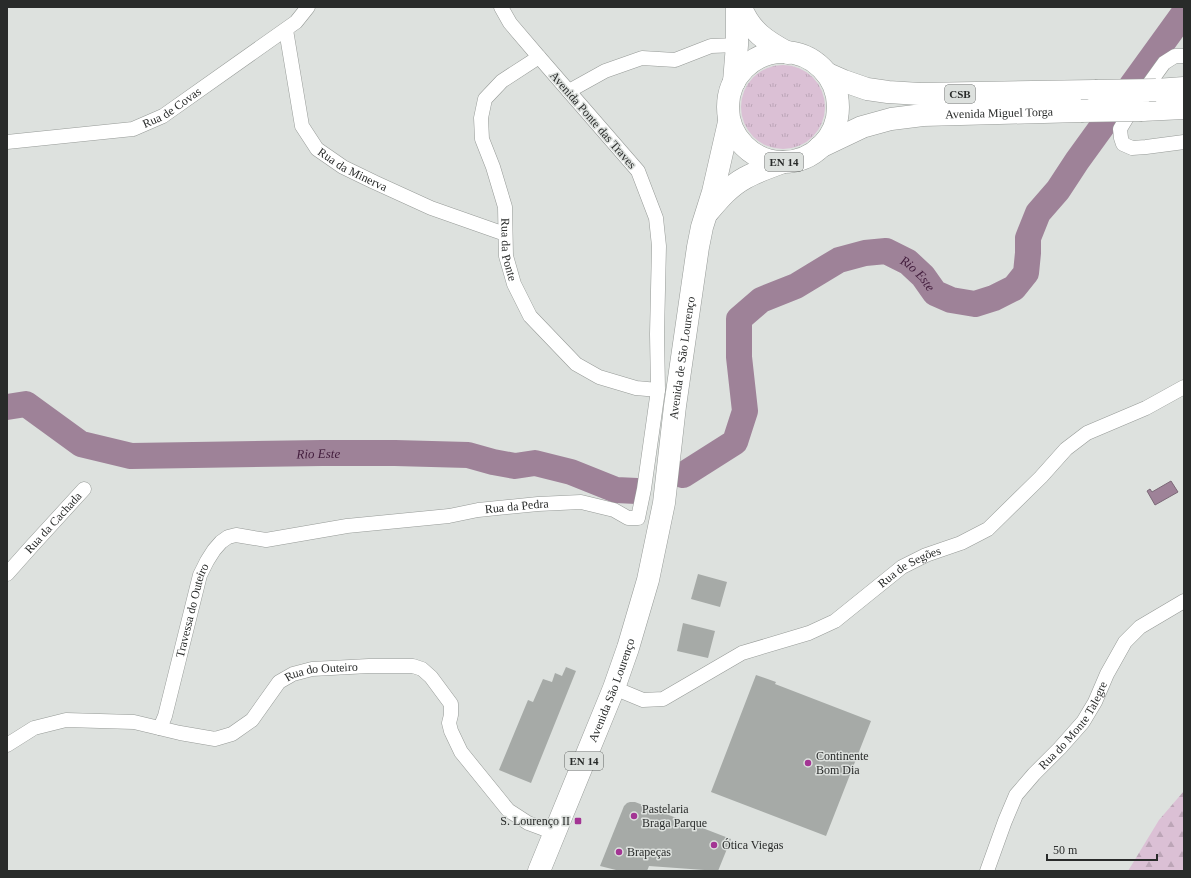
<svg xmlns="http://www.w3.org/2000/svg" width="1191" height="878" font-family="Georgia,serif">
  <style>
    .forest { fill: url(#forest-firs) }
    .park { fill: url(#park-tufts) }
    .water { fill: #9e8298; stroke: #7b6877 }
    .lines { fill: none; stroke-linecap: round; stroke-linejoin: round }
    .river { stroke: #9e8298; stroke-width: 26 }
    .building { fill: #a6aaa7 }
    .street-casing { stroke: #969a97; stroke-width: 15 }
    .primary-casing { stroke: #969a97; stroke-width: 23 }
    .highway-casing { stroke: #969a97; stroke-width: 23 }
    .street { stroke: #fff; stroke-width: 14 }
    .primary { stroke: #fff; stroke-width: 22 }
    .highway { stroke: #fff; stroke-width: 22 }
    .highway-bridge-casing { stroke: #969a97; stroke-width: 23; stroke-linecap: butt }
    .highway-bridge { stroke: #fff; stroke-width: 22 }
    .poi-dot { fill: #a33594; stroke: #dde1de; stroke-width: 1.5 }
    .labels { text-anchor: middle; stroke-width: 3; stroke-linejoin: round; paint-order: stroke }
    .shield { fill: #dde1de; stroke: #5f6260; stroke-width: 1 }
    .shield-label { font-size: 11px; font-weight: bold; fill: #292b2a }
    .street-label { font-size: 12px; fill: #292b2a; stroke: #dde1de }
    .poi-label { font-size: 12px; fill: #292b2a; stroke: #dde1de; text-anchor: start }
    .water-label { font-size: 13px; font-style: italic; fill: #431d3d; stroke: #dde1de }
  </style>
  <defs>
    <pattern id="forest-firs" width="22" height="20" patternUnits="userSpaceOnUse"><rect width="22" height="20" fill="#dbc0d5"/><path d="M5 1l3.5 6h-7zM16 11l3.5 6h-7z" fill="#bca5b7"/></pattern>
    <pattern id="park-tufts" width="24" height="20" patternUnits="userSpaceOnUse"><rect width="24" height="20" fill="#dbc0d5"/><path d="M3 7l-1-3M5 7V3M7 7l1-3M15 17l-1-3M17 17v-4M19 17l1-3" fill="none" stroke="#bca5b7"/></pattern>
  </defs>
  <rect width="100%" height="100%" fill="#dde1de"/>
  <!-- forest -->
  <path class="forest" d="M 1184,791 L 1184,871 L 1128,871 L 1159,820 Z"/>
  <!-- park -->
  <path class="park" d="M741 107a42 42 0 1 1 84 0a42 42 0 1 1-84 0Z"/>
  <!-- water -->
  <path class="water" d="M 1171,481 L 1178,492 L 1155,505 L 1147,491 L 1150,489 L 1152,492 Z"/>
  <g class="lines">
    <!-- river -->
    <g class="river">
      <path id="s1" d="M 7,407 L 26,404 L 81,444 L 131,456 L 322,453 L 395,453 L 468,455 L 493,462 L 515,466 L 535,463 L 571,472 L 616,490 L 637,491"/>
      <path id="s2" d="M 683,475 L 735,442 L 745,411 L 739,357 L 739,319 L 761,300 L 796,286 L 839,260 L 865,253 L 886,251 L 908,262 L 923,276 L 935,293 L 951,300 L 975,304 L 994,298 L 1014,288 L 1026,273 L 1028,253 L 1028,238 L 1038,213 L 1058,190 L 1077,161 L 1184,13"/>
    </g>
  </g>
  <!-- building -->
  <path class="building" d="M 698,574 L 727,582 L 720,607 L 691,599 Z
    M 683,623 L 715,631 L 708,658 L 677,651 Z
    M 566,667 L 576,671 L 531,783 L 499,770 L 528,700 L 533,702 L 543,679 L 552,682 L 555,673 L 562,676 Z
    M 756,675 L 776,682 L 775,684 L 871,721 L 826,836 L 711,792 Z
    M 630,802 L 635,802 L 731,839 L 718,871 L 649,866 L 647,871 L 620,871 L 600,866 L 624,806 L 627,803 Z"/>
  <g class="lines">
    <defs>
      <g id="street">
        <path id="s3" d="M 286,30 L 302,126 L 317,149 L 343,167 L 374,182 L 431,208 L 505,234"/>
        <path d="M 1184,56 L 1175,56 L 1164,63 L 1138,99 L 1120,129 L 1121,138 L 1123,144 L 1132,148 L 1146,147 L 1184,142"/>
        <path id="s4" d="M 539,57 L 502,81 L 485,99 L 481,118 L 482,139 L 493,167 L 505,207 L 506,256 L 514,284 L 530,316 L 576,364 L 599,377 L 636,388 L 658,390"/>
        <path d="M 569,91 L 605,71 L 642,58 L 675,60 L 711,46 L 737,45"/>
        <path id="s5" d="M 7,142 L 133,129 L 163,116 L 296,22 L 308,7"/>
        <path id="s6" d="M 7,574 L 31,547 L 84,489"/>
        <path id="s7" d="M 614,688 L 643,700 L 663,699 L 742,653 L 809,633 L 835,621 L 902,567 L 926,555 L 961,543 L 988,529 L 1041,477 L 1066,449 L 1087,433 L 1146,408 L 1184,387"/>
        <path id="s8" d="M 160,728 L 165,716 L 200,575 L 207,561 L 214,550 L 221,542 L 228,537 L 236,535 L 266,540 L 347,526 L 449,516 L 478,510 L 538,504 L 581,502 L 614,510 L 628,518 L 638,518 L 644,489 L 658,390 L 657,334 L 659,246 L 656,218 L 638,171 L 539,57 L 510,23 L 501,7"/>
        <path id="s9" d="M 7,745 L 34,728 L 66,720 L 134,722 L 180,733 L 215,739 L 232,734 L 252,720 L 279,682 L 293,674 L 312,669 L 369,666 L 413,666 L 422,669 L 431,677 L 451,704 L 451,715 L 449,723 L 451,731 L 461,752 L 508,810 L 528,823 L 555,833"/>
        <path id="s10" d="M 987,871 L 1005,821 L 1016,795 L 1034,774 L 1060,748 L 1083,722 L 1095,702 L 1107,674 L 1125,642 L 1140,627 L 1184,601"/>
      </g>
      <g id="primary">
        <path d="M 741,7 C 750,31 766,41 788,53"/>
        <circle cx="783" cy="107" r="55"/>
        <path d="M 734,82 L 737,45 L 737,7"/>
        <path d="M 708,212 C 719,199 730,186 745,178 C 757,171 771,167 783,162"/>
        <path id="s11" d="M 539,871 L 614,688 L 628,648 L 648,580 L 664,503 L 675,406 L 698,247 L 702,227 L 713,192 L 729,122"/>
      </g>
      <g id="highway">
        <path d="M 828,74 L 844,81 L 867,89 L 888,92 L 920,94 L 1095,91"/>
        <path d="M 1156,90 L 1184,88"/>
        <path d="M 1142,110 L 1184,108"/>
        <path id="s12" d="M 820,147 L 862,127 L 891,119 L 923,115 L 1081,111"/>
      </g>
    </defs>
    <!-- street casing -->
    <use href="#street" class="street-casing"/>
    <!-- primary casing -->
    <use href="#primary" class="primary-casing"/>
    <!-- highway casing -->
    <use href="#highway" class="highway-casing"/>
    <!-- street -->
    <use href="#street" class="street"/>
    <!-- primary -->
    <use href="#primary" class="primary"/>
    <!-- highway -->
    <use href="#highway" class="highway"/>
    <defs>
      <path id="highway-bridge" d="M 1095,91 L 1156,90
        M 1081,111 L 1142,110"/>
    </defs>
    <!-- highway-bridge casing -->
    <use href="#highway-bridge" class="highway-bridge-casing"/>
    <!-- highway-bridge -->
    <use href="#highway-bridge" class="highway-bridge"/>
  </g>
  <!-- markers -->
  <g class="poi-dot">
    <circle cx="808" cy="763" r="4"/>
    <circle cx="634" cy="816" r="4"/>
    <rect x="574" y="817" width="8" height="8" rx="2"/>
    <circle cx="714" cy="845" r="4"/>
    <circle cx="619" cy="852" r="4"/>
  </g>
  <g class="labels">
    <!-- shield labels -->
    <g class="shield">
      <rect x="945" y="85" width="30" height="18" rx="3"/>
      <rect x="765" y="153" width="38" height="18" rx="3"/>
      <rect x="565" y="752" width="38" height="18" rx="3"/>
    </g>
    <g class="shield-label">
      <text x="960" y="98">CSB</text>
      <text x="784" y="166">EN 14</text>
      <text x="584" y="765">EN 14</text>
    </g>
    <!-- street labels -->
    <g class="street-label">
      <text dy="4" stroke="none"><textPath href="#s5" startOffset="171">Rua de Covas</textPath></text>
      <text dy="4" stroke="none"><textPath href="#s12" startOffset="185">Avenida Miguel Torga</textPath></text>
      <text transform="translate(593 120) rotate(49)" y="4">Avenida Ponte das Traves</text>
      <text dy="4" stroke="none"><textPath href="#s3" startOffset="166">Rua da Minerva</textPath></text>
      <text dy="4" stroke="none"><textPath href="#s4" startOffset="224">Rua da Ponte</textPath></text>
      <text dy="4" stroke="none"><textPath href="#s11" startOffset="536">Avenida de São Lourenço</textPath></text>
      <text dy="4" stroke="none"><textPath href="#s8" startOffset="498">Rua da Pedra</textPath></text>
      <text dy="4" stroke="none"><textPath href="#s6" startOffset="69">Rua da Cachada</textPath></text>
      <text dy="4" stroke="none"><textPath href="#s7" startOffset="334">Rua de Segões</textPath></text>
      <text dy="4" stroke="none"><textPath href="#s8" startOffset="122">Travessa do Outeiro</textPath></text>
      <text dy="4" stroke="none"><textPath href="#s9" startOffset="349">Rua do Outeiro</textPath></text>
      <text dy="4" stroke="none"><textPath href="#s11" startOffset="195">Avenida São Lourenço</textPath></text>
      <text dy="4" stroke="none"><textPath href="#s10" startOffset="172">Rua do Monte Talegre</textPath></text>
    </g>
    <!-- poi labels -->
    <g class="poi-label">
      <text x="816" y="760">Continente<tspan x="816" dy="14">Bom Dia</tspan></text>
      <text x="642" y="813">Pastelaria<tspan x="642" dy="14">Braga Parque</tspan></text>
      <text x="570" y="825" text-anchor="end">S. Lourenço II</text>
      <text x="722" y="849">Ótica Viegas</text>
      <text x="627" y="856">Brapeças</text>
    </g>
    <!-- water labels -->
    <g class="water-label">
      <text dy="5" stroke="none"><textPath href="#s2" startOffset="391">Rio Este</textPath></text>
      <text dy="5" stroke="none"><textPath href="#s1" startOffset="326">Rio Este</textPath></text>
    </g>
  </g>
  <!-- border -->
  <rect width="1191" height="878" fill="none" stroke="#292b2a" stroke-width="16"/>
  <!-- scale -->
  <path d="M1047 854v6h110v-6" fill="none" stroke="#292b2a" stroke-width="2"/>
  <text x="1053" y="854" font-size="12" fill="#292b2a" stroke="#dde1de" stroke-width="3" paint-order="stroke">50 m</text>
</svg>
